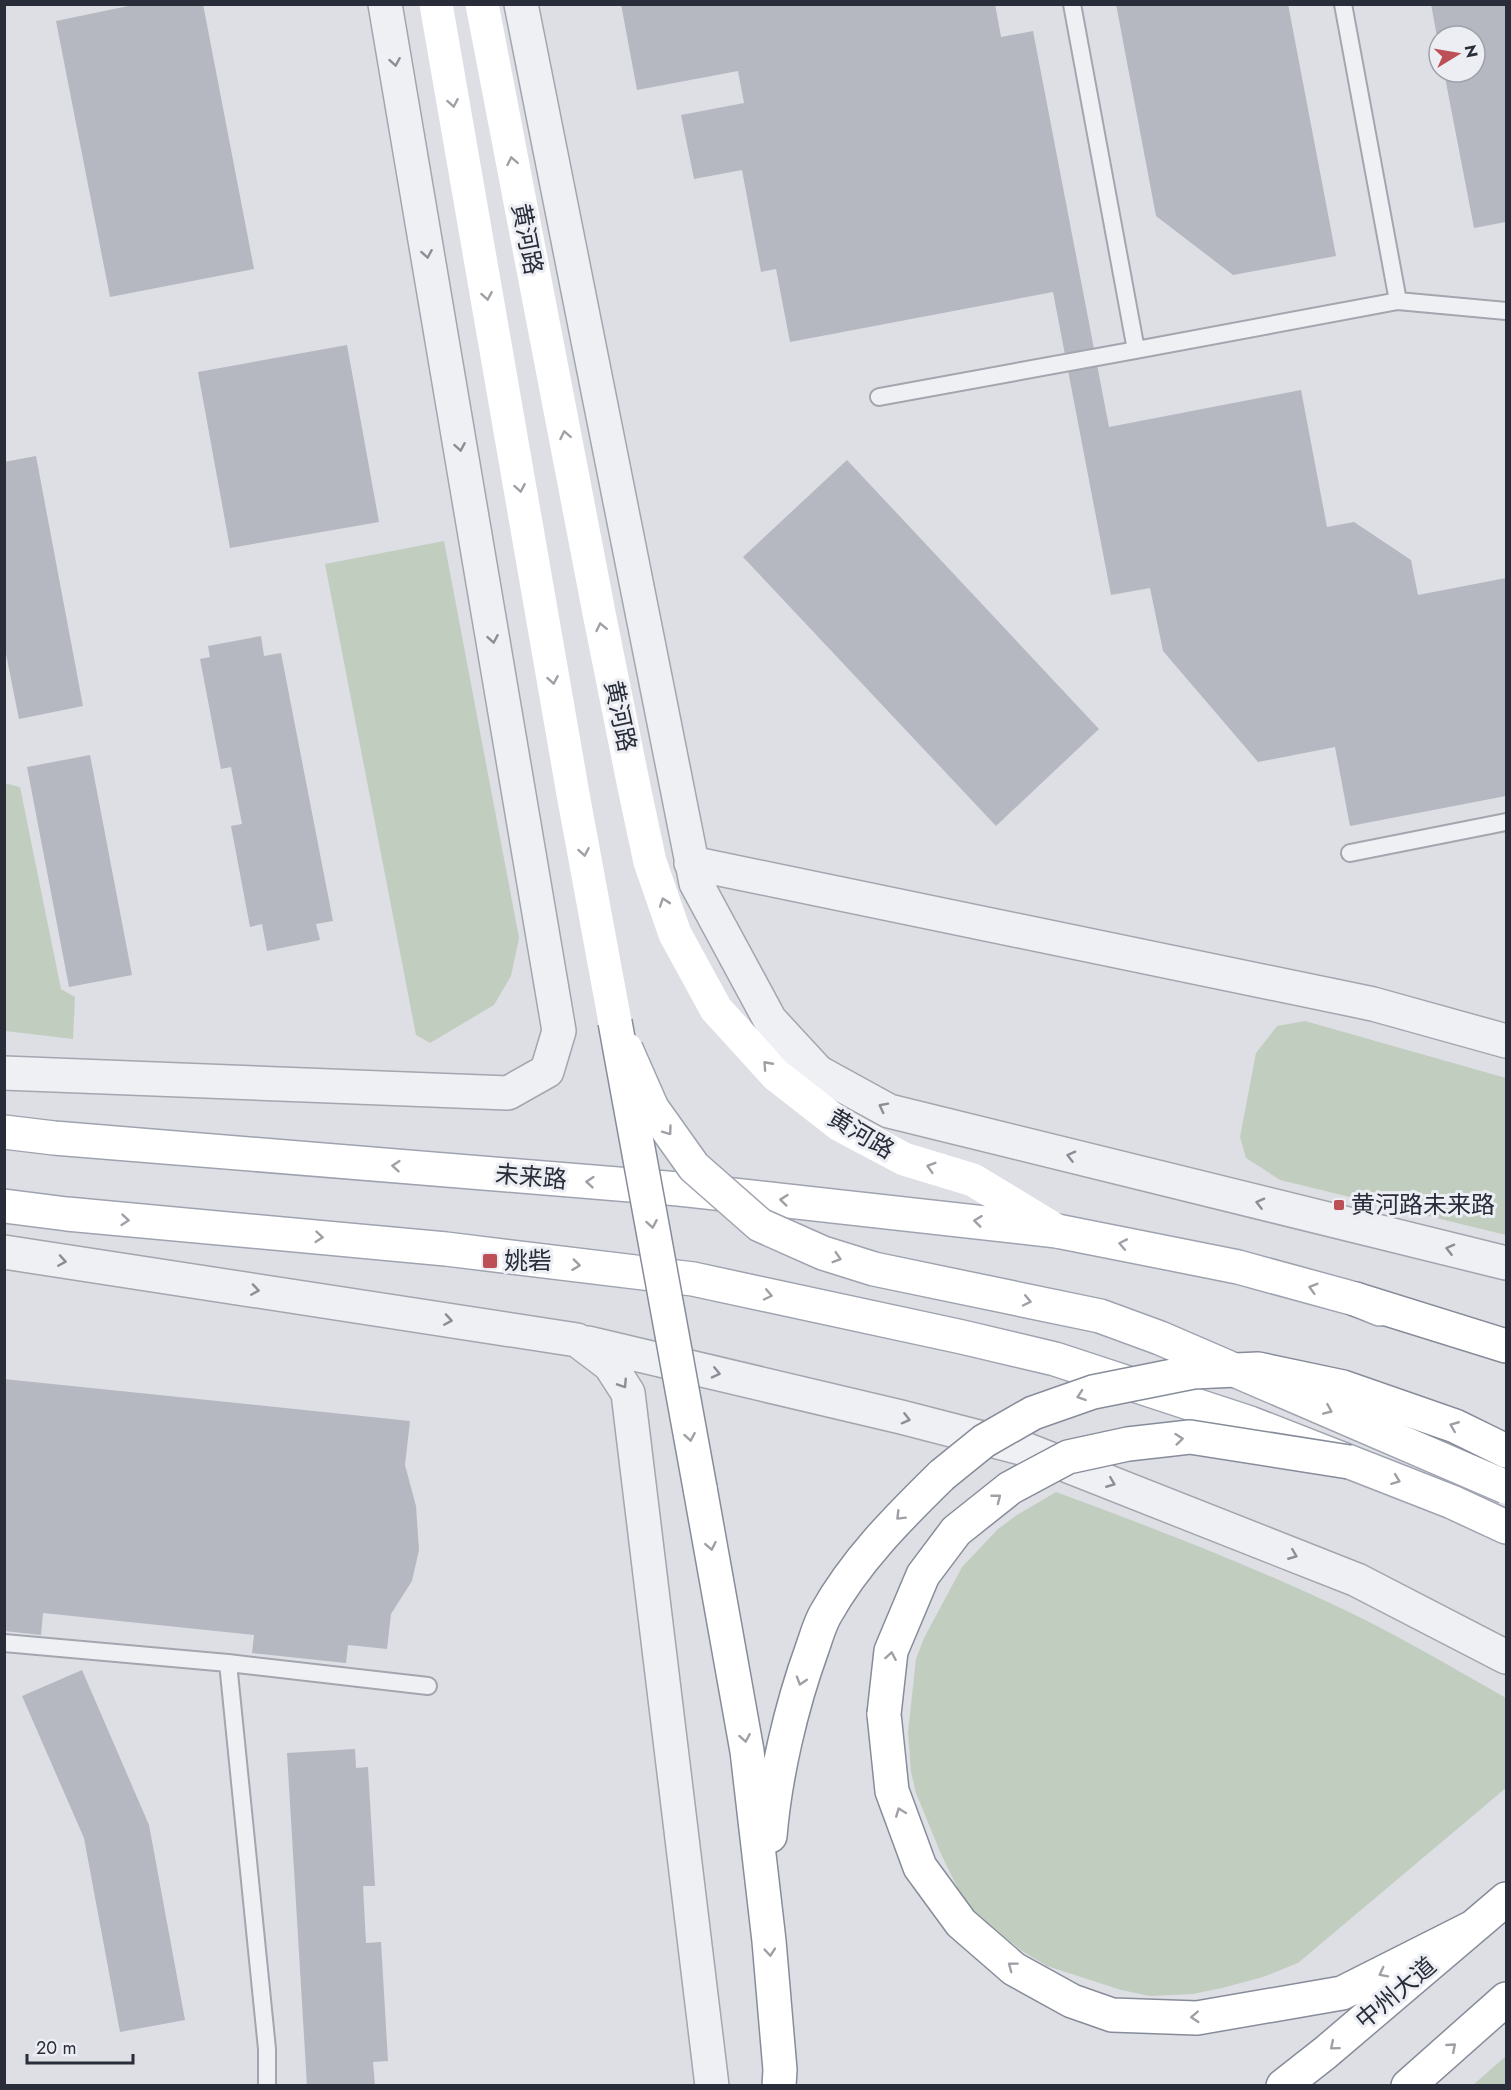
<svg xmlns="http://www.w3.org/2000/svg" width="1511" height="2090" font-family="Jost,'Noto Sans SC',sans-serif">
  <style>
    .green { fill: #c1cebf }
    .building { fill: #b5b8c1 }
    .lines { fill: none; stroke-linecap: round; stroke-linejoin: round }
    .service-casing { stroke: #a3a6ae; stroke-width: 20 }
    .minor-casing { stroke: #a3a6ae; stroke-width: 36 }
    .primary-casing { stroke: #9ea3af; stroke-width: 36 }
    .trunk-casing { stroke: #868c99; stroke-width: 36 }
    .service { stroke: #eff0f4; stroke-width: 16 }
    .minor { stroke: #eff0f4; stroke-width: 33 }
    .secondary { stroke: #fff; stroke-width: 33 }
    .primary { stroke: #fff; stroke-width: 33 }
    .trunk { stroke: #fff; stroke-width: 33 }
    .primary-bridge-casing { stroke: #9ea3af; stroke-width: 36; stroke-linecap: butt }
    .trunk-bridge-casing { stroke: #868c99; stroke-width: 36; stroke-linecap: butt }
    .primary-bridge { stroke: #fff; stroke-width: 33 }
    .trunk-bridge { stroke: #fff; stroke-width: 33 }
    .oneway { stroke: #8c8e96 }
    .oneway2 { stroke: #9ea0a6 }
    .poi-dot { fill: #bd4f56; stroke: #eceef3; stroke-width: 2 }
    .labels { text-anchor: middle; stroke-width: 6; stroke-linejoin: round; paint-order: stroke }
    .street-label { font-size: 24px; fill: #282d39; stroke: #eceef3 }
    .poi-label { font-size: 24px; fill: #282d39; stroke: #eceef3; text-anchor: start }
  </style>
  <rect width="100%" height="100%" fill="#dddfe5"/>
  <!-- green -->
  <path class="green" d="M 444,541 L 519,938 L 511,976 L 494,1005 L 430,1043 L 416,1035 L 325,564 Z
    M 8,784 L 20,787 L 61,989 L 75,997 L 73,1039 L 5,1031 L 4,785 Z
    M 1305,1021 L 1506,1078 L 1506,1235 L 1280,1180 L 1246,1158 L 1240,1137 L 1256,1053 L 1277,1026 Z
    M 1056,1492 C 1148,1526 1240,1561 1330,1603 C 1391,1631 1448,1665 1506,1698 L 1506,1788 L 1298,1963 L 1263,1977 L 1222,1988 L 1193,1994 L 1150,1996 L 1121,1990 L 1047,1966 L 1022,1951 L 976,1914 L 963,1899 L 941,1854 L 916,1793 L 911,1772 L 908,1732 L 916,1659 L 924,1638 L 962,1567 L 998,1529 L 1017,1515 Z
    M 1506,2056 L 1506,2085 L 1473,2085 Z"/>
  <!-- building -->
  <path class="building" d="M 138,4 L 203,4 L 254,269 L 110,297 L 56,21 Z
    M 621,4 L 995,4 L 1001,37 L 1033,31 L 1109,427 L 1301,390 L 1327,527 L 1354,522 L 1411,560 L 1418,595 L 1506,578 L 1506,796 L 1350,826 L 1335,747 L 1258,762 L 1163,651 L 1150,588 L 1111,595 L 1053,292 L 790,342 L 776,269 L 761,272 L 742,170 L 694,179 L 681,115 L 744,103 L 738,71 L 637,90 Z
    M 1116,4 L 1288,4 L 1336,256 L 1233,275 L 1156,216 Z
    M 1431,4 L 1506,4 L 1506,222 L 1474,228 L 1444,72 L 1475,72 L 1475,36 L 1439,36 L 1438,42 Z
    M 347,345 L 379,522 L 230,548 L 198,372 Z
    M 36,456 L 83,706 L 19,719 L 4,644 L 4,462 Z
    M 847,460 L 1099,729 L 996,826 L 743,557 Z
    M 261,636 L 264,656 L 281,653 L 333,921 L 316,924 L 320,940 L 267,951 L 262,924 L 250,927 L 231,826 L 242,824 L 231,767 L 221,769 L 200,659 L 210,657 L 208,646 Z
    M 90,755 L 132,975 L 69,987 L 27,767 Z
    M 4,1379 L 410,1421 L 405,1465 L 416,1506 L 419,1550 L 412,1581 L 391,1614 L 387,1649 L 348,1645 L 346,1663 L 252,1653 L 254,1635 L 43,1613 L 41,1635 L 4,1631 Z
    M 82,1670 L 149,1825 L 185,2020 L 120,2032 L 84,1838 L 22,1696 Z
    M 355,1749 L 356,1768 L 368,1767 L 375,1886 L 363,1886 L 366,1943 L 381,1942 L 388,2061 L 373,2062 L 375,2086 L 307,2086 L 287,1753 Z"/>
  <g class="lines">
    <defs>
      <path id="service" d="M 1072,4 L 1136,350 L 1398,301 L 1506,311
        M 1343,4 L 1398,301
        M 879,397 L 1136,350
        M 1350,853 L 1506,822
        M 4,1643 L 228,1663 L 428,1686
        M 228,1663 L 267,2049 L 267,2086"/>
      <path id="minor" d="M 521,4 L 696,883 L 770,1020 L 818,1072 L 889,1111 L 1506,1263
        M 691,863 L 1373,1004 L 1506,1041
        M 4,1073 L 508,1093 L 547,1071 L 559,1031 L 385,4
        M 4,1252 L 577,1340 L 610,1365 L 628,1393 L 712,2086
        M 588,1343 L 901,1417 L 1025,1449 L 1357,1580 L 1506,1657"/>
      <path id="primary" d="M 4,1132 L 54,1138 L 679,1189 L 1057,1231 L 1238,1267 L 1355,1299 L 1380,1309
        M 4,1206 L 67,1214 L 446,1249 L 693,1279 L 962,1337 L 1055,1359 L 1250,1423 L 1452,1502 L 1506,1527"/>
      <path id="trunk" d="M 1355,1299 L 1506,1346
        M 700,1488 L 747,1751 L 769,1941 L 780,2070 L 779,2086
        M 884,1714 L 892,1791 L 920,1867 L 961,1923 L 1014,1969 L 1072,2001 L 1112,2015 L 1197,2018 L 1342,1993 L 1473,1927
        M 770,1836 C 775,1776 791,1707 812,1649 C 816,1638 819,1626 825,1615 C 855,1561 898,1518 942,1475
        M 1283,2086 L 1325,2053 L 1506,1899
        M 1408,2086 L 1506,1999"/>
    </defs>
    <!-- service casing -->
    <use href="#service" class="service-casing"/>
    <!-- minor casing -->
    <use href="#minor" class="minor-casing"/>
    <!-- primary casing -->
    <use href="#primary" class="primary-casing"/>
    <!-- trunk casing -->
    <use href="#trunk" class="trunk-casing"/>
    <!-- service -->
    <use href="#service" class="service"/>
    <!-- minor -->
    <use href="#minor" class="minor"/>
    <!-- secondary -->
    <path class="secondary" d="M 436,4 L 573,794 L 615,1022
      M 482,4 L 600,618 L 634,787 L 650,862 L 675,934 L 716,1009 L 776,1075 L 840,1125 L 904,1159 L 973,1180 L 1057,1231"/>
    <!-- primary -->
    <use href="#primary" class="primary"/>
    <!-- trunk -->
    <use href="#trunk" class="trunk"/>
    <defs>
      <path id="primary-bridge" d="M 626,1049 L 652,1108 L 694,1167 L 760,1225 L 823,1253 L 874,1269 L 1100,1316 L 1160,1338 L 1506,1487"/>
      <path id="trunk-bridge" d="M 615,1022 L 700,1488
        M 942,1475 L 984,1441 L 1033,1413 L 1093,1392 L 1193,1372 L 1258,1369 L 1343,1387 L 1455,1426 L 1506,1451
        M 884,1714 L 891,1651 L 923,1575 L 956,1531 L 1010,1488 L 1068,1457 L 1128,1444 L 1190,1437 L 1349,1462"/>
    </defs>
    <!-- primary-bridge casing -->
    <use href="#primary-bridge" class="primary-bridge-casing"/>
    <!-- trunk-bridge casing -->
    <use href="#trunk-bridge" class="trunk-bridge-casing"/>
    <!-- primary-bridge -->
    <use href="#primary-bridge" class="primary-bridge"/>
    <!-- trunk-bridge -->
    <use href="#trunk-bridge" class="trunk-bridge"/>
  </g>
  <!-- one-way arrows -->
  <defs><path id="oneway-chevron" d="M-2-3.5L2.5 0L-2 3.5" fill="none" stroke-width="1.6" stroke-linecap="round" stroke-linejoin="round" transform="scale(1.5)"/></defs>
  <g class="oneway">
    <use href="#oneway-chevron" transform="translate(395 62) rotate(80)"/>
    <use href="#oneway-chevron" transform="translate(427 254) rotate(80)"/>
    <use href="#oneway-chevron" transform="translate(460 447) rotate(80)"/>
    <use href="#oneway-chevron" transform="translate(493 639) rotate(80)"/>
    <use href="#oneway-chevron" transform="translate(883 1107) rotate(-153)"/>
    <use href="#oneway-chevron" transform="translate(1071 1156) rotate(-166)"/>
    <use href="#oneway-chevron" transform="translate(1260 1203) rotate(-166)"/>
    <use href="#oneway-chevron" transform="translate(1450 1249) rotate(-166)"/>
    <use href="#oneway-chevron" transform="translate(62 1261) rotate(9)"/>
    <use href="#oneway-chevron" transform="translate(255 1290) rotate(9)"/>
    <use href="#oneway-chevron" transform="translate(448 1320) rotate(9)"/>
    <use href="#oneway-chevron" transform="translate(716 1373) rotate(13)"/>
    <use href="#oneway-chevron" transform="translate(623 1384) rotate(57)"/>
    <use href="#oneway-chevron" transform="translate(906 1419) rotate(14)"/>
    <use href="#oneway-chevron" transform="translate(1111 1483) rotate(22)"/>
    <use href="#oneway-chevron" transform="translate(1293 1555) rotate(22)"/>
  </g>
  <g class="oneway2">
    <use href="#oneway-chevron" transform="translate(453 103) rotate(80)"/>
    <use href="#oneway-chevron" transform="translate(512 161) rotate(-101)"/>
    <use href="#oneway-chevron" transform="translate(487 296) rotate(80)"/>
    <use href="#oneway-chevron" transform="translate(565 435) rotate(-101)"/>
    <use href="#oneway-chevron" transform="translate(520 488) rotate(80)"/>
    <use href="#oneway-chevron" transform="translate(601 627) rotate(-102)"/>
    <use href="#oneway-chevron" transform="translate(553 680) rotate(80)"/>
    <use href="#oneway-chevron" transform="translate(584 852) rotate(80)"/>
    <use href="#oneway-chevron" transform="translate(664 902) rotate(-109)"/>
    <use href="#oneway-chevron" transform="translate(767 1065) rotate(-132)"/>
    <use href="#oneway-chevron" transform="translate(668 1131) rotate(54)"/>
    <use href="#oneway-chevron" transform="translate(396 1166) rotate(-175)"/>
    <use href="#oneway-chevron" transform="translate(931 1167) rotate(-163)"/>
    <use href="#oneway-chevron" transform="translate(590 1182) rotate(-175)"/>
    <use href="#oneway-chevron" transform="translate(784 1200) rotate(-174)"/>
    <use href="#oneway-chevron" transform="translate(125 1220) rotate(5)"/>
    <use href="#oneway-chevron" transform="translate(978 1221) rotate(-173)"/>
    <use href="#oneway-chevron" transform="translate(652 1224) rotate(80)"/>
    <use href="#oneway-chevron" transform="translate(319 1237) rotate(5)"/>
    <use href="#oneway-chevron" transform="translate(1123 1244) rotate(-169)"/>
    <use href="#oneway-chevron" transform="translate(837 1258) rotate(17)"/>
    <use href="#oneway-chevron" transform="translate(576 1265) rotate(7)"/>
    <use href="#oneway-chevron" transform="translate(1313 1288) rotate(-164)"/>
    <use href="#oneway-chevron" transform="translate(768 1295) rotate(12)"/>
    <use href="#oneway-chevron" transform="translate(1027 1301) rotate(12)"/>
    <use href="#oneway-chevron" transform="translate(1081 1396) rotate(161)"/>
    <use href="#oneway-chevron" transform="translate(1328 1410) rotate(23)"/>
    <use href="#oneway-chevron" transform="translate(1454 1426) rotate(-158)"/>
    <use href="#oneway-chevron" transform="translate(690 1437) rotate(80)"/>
    <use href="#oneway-chevron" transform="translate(1179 1439) rotate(-6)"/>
    <use href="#oneway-chevron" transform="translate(1396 1480) rotate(21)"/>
    <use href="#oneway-chevron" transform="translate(997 1498) rotate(-38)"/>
    <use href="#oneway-chevron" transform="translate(900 1516) rotate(135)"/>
    <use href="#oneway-chevron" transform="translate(711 1546) rotate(79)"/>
    <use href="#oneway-chevron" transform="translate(891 1656) rotate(-80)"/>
    <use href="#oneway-chevron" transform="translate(801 1681) rotate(107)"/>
    <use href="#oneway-chevron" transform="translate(745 1738) rotate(80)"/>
    <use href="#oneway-chevron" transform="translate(900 1812) rotate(-111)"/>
    <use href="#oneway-chevron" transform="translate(770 1952) rotate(85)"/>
    <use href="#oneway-chevron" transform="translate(1012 1966) rotate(-143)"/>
    <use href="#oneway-chevron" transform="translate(1383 1973) rotate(153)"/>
    <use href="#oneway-chevron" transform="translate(1195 2017) rotate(177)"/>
    <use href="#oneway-chevron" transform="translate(1334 2046) rotate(140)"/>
    <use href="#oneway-chevron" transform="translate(1452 2047) rotate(-41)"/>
  </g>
  <!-- markers -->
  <g class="poi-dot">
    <rect x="1333" y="1199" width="12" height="12" rx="3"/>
    <rect x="482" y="1253" width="16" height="16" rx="3"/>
  </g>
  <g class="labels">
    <!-- street labels -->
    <g class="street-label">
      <text transform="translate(527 239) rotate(79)" y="8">黄河路</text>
      <text transform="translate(620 716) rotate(78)" y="8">黄河路</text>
      <text transform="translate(861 1134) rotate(31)" y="8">黄河路</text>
      <text transform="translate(531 1177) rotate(5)" y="8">未来路</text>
      <text transform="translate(1396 1993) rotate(-40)" y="8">中州大道</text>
    </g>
    <!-- poi labels -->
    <g class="poi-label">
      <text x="1351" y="1213">黄河路未来路</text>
      <text x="504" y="1269">姚砦</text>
    </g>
  </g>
  <!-- border -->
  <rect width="1511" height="2090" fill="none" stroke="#282d39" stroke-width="12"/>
  <!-- north arrow -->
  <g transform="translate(1457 54) rotate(79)"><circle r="28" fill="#eceef3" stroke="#9ea1a9" stroke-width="1.5"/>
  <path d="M0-4.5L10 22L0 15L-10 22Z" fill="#bd4f56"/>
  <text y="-9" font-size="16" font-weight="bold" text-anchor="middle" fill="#282d39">N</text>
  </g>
  <!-- scale -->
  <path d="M27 2054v9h106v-9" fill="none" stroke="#282d39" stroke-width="3"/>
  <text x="36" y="2054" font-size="18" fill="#282d39" stroke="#eceef3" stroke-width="4.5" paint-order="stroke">20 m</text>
</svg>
